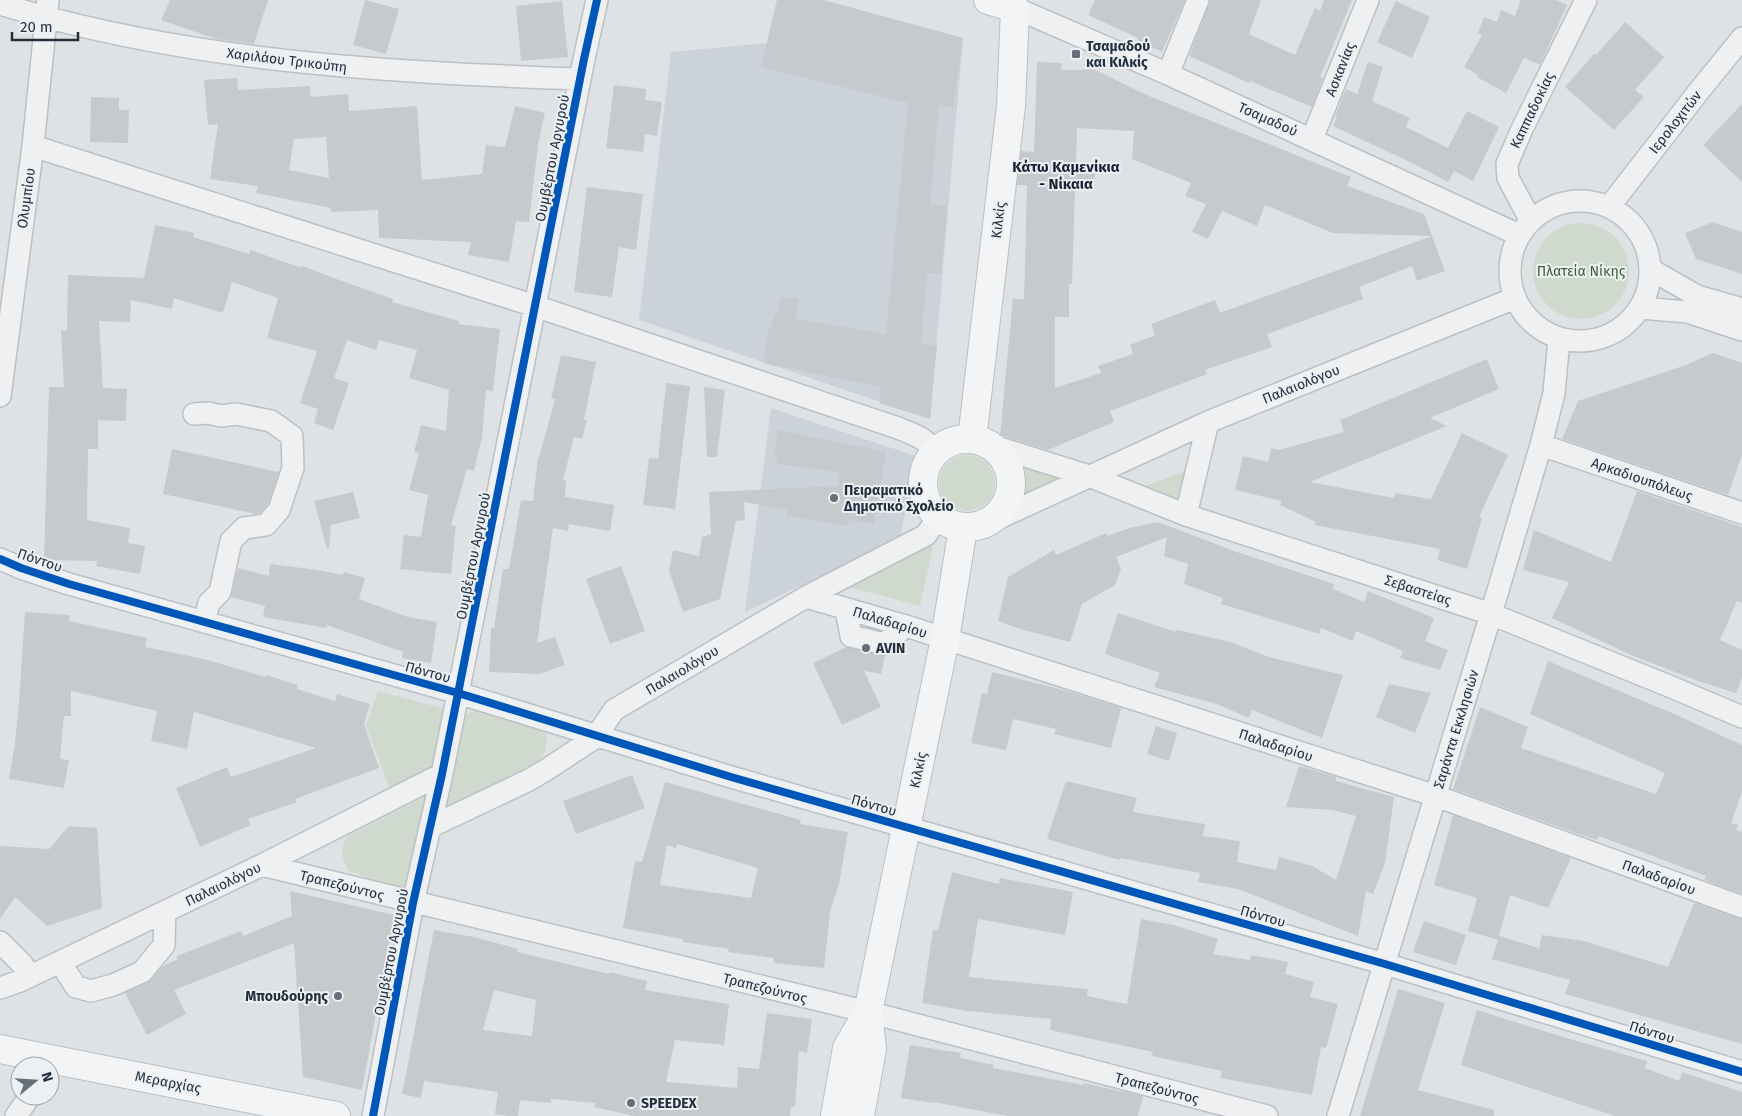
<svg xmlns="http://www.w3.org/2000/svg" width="1742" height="1116" font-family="'Fira Sans',sans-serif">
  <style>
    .built { fill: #ccd2d9 }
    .green { fill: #d0d9ce }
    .building { fill: #c7cacd; fill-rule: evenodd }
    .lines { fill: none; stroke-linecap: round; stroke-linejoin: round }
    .minor-casing { stroke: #bdc0c3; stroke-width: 24 }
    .major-casing { stroke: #babfc3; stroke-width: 30 }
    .minor { stroke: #eef0f2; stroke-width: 21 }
    .major { stroke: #f3f4f5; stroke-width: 28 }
    .cycleway-casing { stroke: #ebf0f5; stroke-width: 11 }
    .cycleway { stroke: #0057b8; stroke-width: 8 }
    .poi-dot { fill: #666e79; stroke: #ebf0f5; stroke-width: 2 }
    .labels { text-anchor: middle; stroke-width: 4; stroke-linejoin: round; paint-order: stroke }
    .poi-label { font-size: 14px; font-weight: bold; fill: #25303f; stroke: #ebf0f5; text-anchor: start }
    .street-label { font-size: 14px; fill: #25303f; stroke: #ebf0f5 }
    .park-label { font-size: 14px; fill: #3c5c31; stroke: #ebf0f5 }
    .neighbourhood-label { font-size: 15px; font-weight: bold; fill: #17212f; stroke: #ebf0f5 }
  </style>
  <rect width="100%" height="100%" fill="#dfe2e5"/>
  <!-- built -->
  <path class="built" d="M 777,0 L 823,0 L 963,38 L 930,419 L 639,320 L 671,52 L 767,43 Z
    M 771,408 L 916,456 L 900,539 L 745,612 Z"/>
  <!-- green -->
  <path class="green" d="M1533 271a48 48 0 1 1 96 0a48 48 0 1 1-96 0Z
    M939 483a28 28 0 1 1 56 0a28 28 0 1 1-56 0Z
    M 1019,464 L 1060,478 L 1022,495 Z
    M 1185,471 L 1180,503 L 1143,487 Z
    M 931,546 L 933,547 L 920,606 L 846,586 L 846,584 Z
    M 378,691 L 445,709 L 433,769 L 390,789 L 366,726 Z
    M 476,710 L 535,727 L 546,734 C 547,742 547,750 542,757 C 533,771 468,797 449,806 L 445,802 L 462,721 L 469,713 Z
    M 425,797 L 410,876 L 404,886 L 396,888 L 349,871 C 341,857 339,851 348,836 Z"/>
  <!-- building -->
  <path class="building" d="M 170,0 L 268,0 L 254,44 L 216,39 L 161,20 Z
    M 365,0 L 399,9 L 386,54 L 353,45 Z
    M 777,0 L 823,0 L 963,38 L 953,108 L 939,105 L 930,205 L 947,205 L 941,274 L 927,273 L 921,344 L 937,346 L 930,419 L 879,403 L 881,387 L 763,363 L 769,328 L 771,328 L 774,315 L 779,309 L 780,297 L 799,299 L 796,319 L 886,334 L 908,103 L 761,67 Z
    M 1095,0 L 1185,0 L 1162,52 L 1137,40 L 1138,38 L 1088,15 Z
    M 1210,0 L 1261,0 L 1249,34 L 1295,55 L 1315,8 L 1320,11 L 1324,0 L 1352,0 L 1320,77 L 1323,78 L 1312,107 L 1250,81 L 1249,83 L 1189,56 Z
    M 1521,0 L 1556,0 L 1567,5 L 1540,65 L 1524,58 L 1506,93 L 1477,77 L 1478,75 L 1464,67 L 1482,35 L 1478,33 L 1484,17 L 1497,22 L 1501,10 L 1515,16 Z
    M 562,1 L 568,57 L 521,61 L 516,6 Z
    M 1396,1 L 1430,17 L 1412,58 L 1377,42 Z
    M 1625,22 L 1664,57 L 1635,90 L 1644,97 L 1614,130 L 1565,87 L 1594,54 L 1596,55 Z
    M 1037,62 L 1062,63 L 1061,70 L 1081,70 L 1093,69 L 1149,96 L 1351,177 L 1347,186 L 1424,214 L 1432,236 L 1333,233 L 1265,205 L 1257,226 L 1222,211 L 1208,239 L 1192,232 L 1206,204 L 1185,196 L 1191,183 L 1132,159 L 1134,131 L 1077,128 L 1076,163 L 1095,164 L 1094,190 L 1075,189 L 1072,284 L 1069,284 L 1069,317 L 1055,317 L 1055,388 L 1101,373 L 1098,366 L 1133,354 L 1130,345 L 1155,335 L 1151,324 L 1215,300 L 1220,313 L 1432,236 L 1445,271 L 1417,281 L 1412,266 L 1359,287 L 1363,299 L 1267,334 L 1272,347 L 1205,370 L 1207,374 L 1110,411 L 1114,422 L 1048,450 L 1000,435 L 1013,299 L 1024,299 L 1027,185 L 1017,185 L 1021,151 L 1034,152 Z
    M 1368,62 L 1383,67 L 1372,101 L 1410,118 L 1406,127 L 1448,148 L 1467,111 L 1499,127 L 1473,181 L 1454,171 L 1448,182 L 1410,162 L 1333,126 L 1337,117 L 1335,116 L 1346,89 L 1357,94 Z
    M 237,78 L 238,90 L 310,86 L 311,97 L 348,94 L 349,111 L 417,106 L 422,180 L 482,174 L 486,145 L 505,147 L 515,106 L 545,113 L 538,144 L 529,222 L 516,221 L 509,262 L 468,255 L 471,242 L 379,238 L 378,210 L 331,212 L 331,208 L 256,193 L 258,186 L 210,179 L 218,124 L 208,125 L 204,80 ZM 326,137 L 329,178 L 289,170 L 294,139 Z
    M 614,85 L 646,89 L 645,100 L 662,102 L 657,136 L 645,134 L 643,152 L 606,148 Z
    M 91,97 L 119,98 L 119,110 L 129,110 L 128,143 L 90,142 Z
    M 1742,104 L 1742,182 L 1703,145 Z
    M 587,187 L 643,194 L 636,250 L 619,247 L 612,297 L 574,292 Z
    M 1713,222 L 1742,232 L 1742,274 L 1696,259 L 1685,233 Z
    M 155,225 L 194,233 L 193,237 L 249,254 L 250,250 L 302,268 L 303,266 L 331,277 L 393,299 L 392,302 L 459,321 L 458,324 L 500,329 L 493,391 L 486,390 L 482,437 L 474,471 L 467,469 L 451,525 L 456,526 L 451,574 L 400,569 L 404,535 L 421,537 L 428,495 L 409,490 L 419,453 L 414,452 L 421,425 L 446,431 L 449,390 L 409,378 L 417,350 L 379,340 L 376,350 L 347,340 L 334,378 L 349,383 L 333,430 L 314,423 L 318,409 L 300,403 L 317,351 L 267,338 L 278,298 L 232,282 L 223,313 L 174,298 L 172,309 L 131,300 L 130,322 L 99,321 L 103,388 L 127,389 L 126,421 L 98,420 L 98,449 L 88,449 L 87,520 L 130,528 L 128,543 L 145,546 L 140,574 L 96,566 L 97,561 L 44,560 L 49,387 L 64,387 L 61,330 L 67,330 L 68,275 L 144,278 Z
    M 1713,353 L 1742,363 L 1742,455 L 1728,495 L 1562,439 L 1578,401 L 1686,365 Z
    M 561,355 L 596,362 L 584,419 L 587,420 L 582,439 L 574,437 L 563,480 L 566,480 L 565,497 L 614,505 L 610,531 L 569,524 L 568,531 L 553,528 L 537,643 L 555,637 L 565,665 L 540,674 L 489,672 L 491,628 L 494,628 L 503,569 L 509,569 L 521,500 L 533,501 L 538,457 L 539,458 L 555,399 L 551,399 Z
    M 1487,359 L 1499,389 L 1430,418 L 1447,426 L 1310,482 L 1394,498 L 1395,493 L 1431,499 L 1462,433 L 1508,455 L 1479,517 L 1482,518 L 1467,569 L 1437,560 L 1440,549 L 1315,525 L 1316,522 L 1280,505 L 1282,501 L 1235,490 L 1243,456 L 1268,462 L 1271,448 L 1279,450 L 1344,432 L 1340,420 Z
    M 666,383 L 690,386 L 675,509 L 643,505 L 649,458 L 658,459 Z
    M 704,387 L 725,390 L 717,457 L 707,457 Z
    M 778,430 L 886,452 L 874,524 L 849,520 L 848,526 L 786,516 L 787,510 L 744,502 L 745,520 L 736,521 L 720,599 L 683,612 L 669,571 L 673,550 L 699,556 L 702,537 L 711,534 L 709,492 L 838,486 L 839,472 L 777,464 L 778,458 L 774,458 Z
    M 172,449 L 279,472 L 268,504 L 260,513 L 256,514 L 163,494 Z
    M 1637,491 L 1742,527 L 1742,603 L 1737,601 L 1720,640 L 1742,650 L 1742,678 L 1736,693 L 1701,682 L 1631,655 L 1552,618 L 1569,582 L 1523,570 L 1534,530 L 1611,562 Z
    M 353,492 L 360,518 L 331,525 L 329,548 L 327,549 L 314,501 Z
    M 1158,522 L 1234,551 L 1334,584 L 1333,589 L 1364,602 L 1368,591 L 1434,618 L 1425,641 L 1448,650 L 1440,670 L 1400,658 L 1403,651 L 1356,631 L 1353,641 L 1321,628 L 1319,634 L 1221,604 L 1223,598 L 1184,584 L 1188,564 L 1164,556 L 1167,537 L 1116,557 L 1121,569 L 1115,585 L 1082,604 L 1070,642 L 1020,629 L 998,621 L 1008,577 L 1054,550 L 1056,555 L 1106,533 L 1107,536 L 1129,528 Z
    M 270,564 L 318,570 L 343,575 L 344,572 L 365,578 L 359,599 L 408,617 L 437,622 L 431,663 L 402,658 L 403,652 L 327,625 L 326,628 L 263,617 L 265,606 L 231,597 L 238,568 L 269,576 Z
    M 621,566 L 645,631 L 610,644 L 586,579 Z
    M 25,612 L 70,615 L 69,621 L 147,638 L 145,647 L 204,659 L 265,677 L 266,675 L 298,685 L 297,689 L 335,701 L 337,694 L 370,704 L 364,724 L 379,768 L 295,799 L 297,802 L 248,819 L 251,825 L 200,847 L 176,788 L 227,767 L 231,777 L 316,748 L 194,712 L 187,749 L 151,741 L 157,711 L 71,691 L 71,716 L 64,716 L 60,759 L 69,760 L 64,788 L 9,779 L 15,743 L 19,702 Z
    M 1118,613 L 1176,632 L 1177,630 L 1230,642 L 1269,657 L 1343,675 L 1322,738 L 1252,710 L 1249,718 L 1217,704 L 1154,687 L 1160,673 L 1105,654 Z
    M 846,647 L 885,656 L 881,674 L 864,671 L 881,707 L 842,725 L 813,663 Z
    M 1548,661 L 1679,716 L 1742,745 L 1742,792 L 1731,823 L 1738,825 L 1736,830 L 1742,832 L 1742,894 L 1704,880 L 1706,876 L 1599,836 L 1597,840 L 1581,835 L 1453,789 L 1480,707 L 1528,727 L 1521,748 L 1656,794 L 1665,773 L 1530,714 Z
    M 992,672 L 1067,691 L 1121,708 L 1111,748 L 1054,734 L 1056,729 L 1013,719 L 1006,750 L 971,743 L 982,693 L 987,694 Z
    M 1389,684 L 1431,693 L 1415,733 L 1376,717 Z
    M 1156,726 L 1177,733 L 1169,761 L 1147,754 Z
    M 1299,766 L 1336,777 L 1336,781 L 1394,797 L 1385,863 L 1373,894 L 1366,891 L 1358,936 L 1238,889 L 1198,882 L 1200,873 L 1120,858 L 1119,860 L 1047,839 L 1066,781 L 1137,798 L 1133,812 L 1205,824 L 1203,836 L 1240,841 L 1237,862 L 1276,870 L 1279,857 L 1312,866 L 1336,880 L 1356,816 L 1333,810 L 1286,807 Z
    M 632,775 L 645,808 L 576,834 L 563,801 Z
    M 665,782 L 801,820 L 800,824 L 848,832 L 839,884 L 830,912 L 824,968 L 774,963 L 774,958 L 728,952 L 729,949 L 683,942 L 683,939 L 623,928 L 635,861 L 642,862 ZM 677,844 L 758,868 L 751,898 L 660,885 L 667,845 L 676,848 Z
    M 1453,815 L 1571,858 L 1548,908 L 1510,895 L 1499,936 L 1539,948 L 1542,935 L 1584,941 L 1668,967 L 1694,903 L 1742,919 L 1742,1044 L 1565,994 L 1570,980 L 1492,959 L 1498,940 L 1468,931 L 1477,898 L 1434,885 Z
    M 69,826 L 97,828 L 102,908 L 47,926 L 15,897 L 0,919 L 0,846 L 49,849 Z
    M 952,872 L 999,884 L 1000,878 L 1073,892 L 1065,935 L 978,919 L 969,977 L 1088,989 L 1087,996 L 1127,1004 L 1141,919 L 1174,925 L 1218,939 L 1213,954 L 1250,960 L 1251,955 L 1288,962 L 1285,974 L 1314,982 L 1310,997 L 1338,1004 L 1326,1048 L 1321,1047 L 1312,1095 L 1220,1078 L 1222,1071 L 1152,1056 L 1153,1052 L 1050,1030 L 1051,1019 L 967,1011 L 922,1003 L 933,930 L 938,930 Z
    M 290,891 L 394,915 L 362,1090 L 303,1077 L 294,943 L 174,990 L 186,1014 L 147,1035 L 125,993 L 147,983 L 163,966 L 178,959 L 177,956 L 241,931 L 243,936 L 292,916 Z
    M 1424,921 L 1466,935 L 1456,965 L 1413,952 Z
    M 434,930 L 474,937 L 518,949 L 517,952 L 609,974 L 609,972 L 647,981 L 645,990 L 729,1004 L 724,1045 L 675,1040 L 666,1082 L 737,1088 L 738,1067 L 759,1069 L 767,1013 L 812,1019 L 807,1053 L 799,1051 L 795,1107 L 791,1107 L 790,1116 L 634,1116 L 594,1107 L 595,1103 L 551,1099 L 551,1103 L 520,1100 L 518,1116 L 508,1116 L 495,1114 L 498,1092 L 424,1081 L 421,1098 L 402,1094 ZM 494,990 L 536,1000 L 532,1036 L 483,1030 Z
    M 1398,989 L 1445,1003 L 1418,1090 L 1494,1110 L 1494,1116 L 1360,1116 Z
    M 1477,1010 L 1563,1037 L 1647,1061 L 1645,1068 L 1679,1081 L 1682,1072 L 1742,1092 L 1742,1116 L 1615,1116 L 1461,1065 Z
    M 910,1045 L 961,1053 L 960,1058 L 994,1065 L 993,1068 L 1083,1085 L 1083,1083 L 1143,1096 L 1138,1116 L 1008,1116 L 933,1102 L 933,1103 L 901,1098 Z"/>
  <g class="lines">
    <defs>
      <path id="minor" d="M 1016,0 L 1015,8 L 1168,74 L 1519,235
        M 0,4 C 188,62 385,72 580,79
        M 1168,74 L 1198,0
        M 1312,139 L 1368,0
        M 33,146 L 535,306 L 898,428 C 913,434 926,438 935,452
        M1510 271a70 70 0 1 1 140 0a70 70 0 1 1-140 0Z
        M 1609,207 L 1699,91 L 1742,38
        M 1531,221 L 1508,178 L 1507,164 L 1522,129 L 1586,0
        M 1650,269 L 1697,296 L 1742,309
        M 1640,308 L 1688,312 L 1742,330
        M 0,396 L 33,146 L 48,0
        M 194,414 L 208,413 L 221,416 L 236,414 L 271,421 L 292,436 L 293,468 L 279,510 L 266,525 L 244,528 L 231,541 L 220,592 L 209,603 L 204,622
        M 987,444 L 1089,476 L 1186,515 L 1491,614 L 1669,686 L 1742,717
        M 1541,445 L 1742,513
        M 1186,515 L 1208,422
        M 986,524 L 1208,422 L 1515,298
        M 0,559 L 21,568 L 69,584 L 458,693 L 731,777 L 1385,964 L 1742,1072
        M 806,597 L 906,626 L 1436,796 L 1742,907
        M 846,609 L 851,636 L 884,644 L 906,626
        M 430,827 L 529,780 L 546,770 L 596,737 L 614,710 L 806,597 L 926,535 L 938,517
        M 262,865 L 868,1012 L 1267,1116
        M 0,942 L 22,964 L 30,976
        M 60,962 L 76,987 L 91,991 L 113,985 L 142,972 L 164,945 L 165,912
        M 0,988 L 20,981 L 262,865 L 442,774
        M 16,1116 L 30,1096
        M 373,1116 L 413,903 L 442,774 L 584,59 L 597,0
        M 1338,1116 L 1491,614 L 1541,445 L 1554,393 L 1559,339"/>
      <path id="major" d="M923 483a44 44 0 1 1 88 0a44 44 0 1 1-88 0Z
        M 972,439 L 1011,106 L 1015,8 L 988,0
        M 0,1049 L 336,1116
        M 835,1116 L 847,1048 L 868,1012
        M 860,1116 L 872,1049 L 868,1012 L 945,639 L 963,528"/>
    </defs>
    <!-- minor casing -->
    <use href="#minor" class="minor-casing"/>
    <!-- major casing -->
    <use href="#major" class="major-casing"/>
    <!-- minor -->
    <use href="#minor" class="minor"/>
    <!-- major -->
    <use href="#major" class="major"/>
    <defs>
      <path id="cycleway" d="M 0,559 L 21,568 L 69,584 L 458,693 L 731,777 L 1385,964 L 1742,1072
        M 373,1116 L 413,903 L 442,774 L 584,59 L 597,0"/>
    </defs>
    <!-- cycleway casing -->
    <use href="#cycleway" class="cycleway-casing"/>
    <!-- cycleway -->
    <use href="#cycleway" class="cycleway"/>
  </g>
  <!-- markers -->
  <g class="poi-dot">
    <rect x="1071" y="49" width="10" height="10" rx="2.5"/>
    <circle cx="834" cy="498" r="5"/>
    <circle cx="866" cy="648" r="5"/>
    <circle cx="338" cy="996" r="5"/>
    <circle cx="631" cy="1103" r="5"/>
  </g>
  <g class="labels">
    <!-- poi labels -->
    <g class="poi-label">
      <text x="1086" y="51">Τσαμαδού<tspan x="1086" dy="16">και Κιλκίς</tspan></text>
      <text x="844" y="495">Πειραματικό<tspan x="844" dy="16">Δημοτικό Σχολείο</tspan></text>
      <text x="876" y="653">AVIN</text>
      <text x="328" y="1001" text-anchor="end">Μπουδούρης</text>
      <text x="641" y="1108">SPEEDEX</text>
    </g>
    <!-- street labels -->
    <g class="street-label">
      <text transform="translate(287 60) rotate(7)" y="5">Χαριλάου Τρικούπη</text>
      <text transform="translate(1340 69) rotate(-68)" y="5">Ασκανίας</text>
      <text transform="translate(1532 110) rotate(-64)" y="5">Καππαδοκίας</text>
      <text transform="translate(1268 119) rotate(24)" y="5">Τσαμαδού</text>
      <text transform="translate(1675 122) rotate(-52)" y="5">Ιερολοχιτών</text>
      <text transform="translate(552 158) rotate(-79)" y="5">Ουμβέρτου Αργυρού</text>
      <text transform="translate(26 198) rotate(-82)" y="5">Ολυμπίου</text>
      <text transform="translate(998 220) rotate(-83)" y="5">Κιλκίς</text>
      <text transform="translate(1301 384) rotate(-22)" y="5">Παλαιολόγου</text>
      <text transform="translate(1642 479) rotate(19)" y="5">Αρκαδιουπόλεως</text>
      <text transform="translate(473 556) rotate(-79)" y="5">Ουμβέρτου Αργυρού</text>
      <text transform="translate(40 560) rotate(19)" y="5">Πόντου</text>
      <text transform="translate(1418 590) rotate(18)" y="5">Σεβαστείας</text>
      <text transform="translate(890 622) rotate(17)" y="5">Παλαδαρίου</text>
      <text transform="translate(682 670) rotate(-31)" y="5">Παλαιολόγου</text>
      <text transform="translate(428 672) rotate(15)" y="5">Πόντου</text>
      <text transform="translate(1456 729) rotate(-73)" y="5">Σαράντα Εκκλησιών</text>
      <text transform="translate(1276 745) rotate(18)" y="5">Παλαδαρίου</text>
      <text transform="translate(918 770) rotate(-78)" y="5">Κιλκίς</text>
      <text transform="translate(874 805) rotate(16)" y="5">Πόντου</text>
      <text transform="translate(1659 877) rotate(20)" y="5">Παλαδαρίου</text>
      <text transform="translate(223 884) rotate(-26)" y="5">Παλαιολόγου</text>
      <text transform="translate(342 885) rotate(14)" y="5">Τραπεζούντος</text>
      <text transform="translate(1263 916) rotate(16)" y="5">Πόντου</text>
      <text transform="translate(391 952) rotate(-79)" y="5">Ουμβέρτου Αργυρού</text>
      <text transform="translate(765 988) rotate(14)" y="5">Τραπεζούντος</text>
      <text transform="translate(1652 1032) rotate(17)" y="5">Πόντου</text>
      <text transform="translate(168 1082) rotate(11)" y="5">Μεραρχίας</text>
      <text transform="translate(1157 1088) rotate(15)" y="5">Τραπεζούντος</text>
    </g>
    <!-- park labels -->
    <g class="park-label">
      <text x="1581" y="276">Πλατεία Νίκης</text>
    </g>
    <!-- neighbourhood labels -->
    <g class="neighbourhood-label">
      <text x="1066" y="172">Κάτω Καμενίκια<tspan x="1066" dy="17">- Νίκαια</tspan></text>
    </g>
  </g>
  <!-- north arrow -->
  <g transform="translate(35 1081) rotate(72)"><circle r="24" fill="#ebf0f5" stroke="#9ca3ac"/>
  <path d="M0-4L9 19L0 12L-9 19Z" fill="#666e79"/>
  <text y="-8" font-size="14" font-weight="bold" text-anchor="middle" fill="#25303f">N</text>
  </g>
  <!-- scale -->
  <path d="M12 32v8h66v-8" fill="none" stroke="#25303f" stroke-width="2.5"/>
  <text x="20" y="32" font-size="15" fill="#25303f" stroke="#ebf0f5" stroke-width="4" paint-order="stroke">20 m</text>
</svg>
